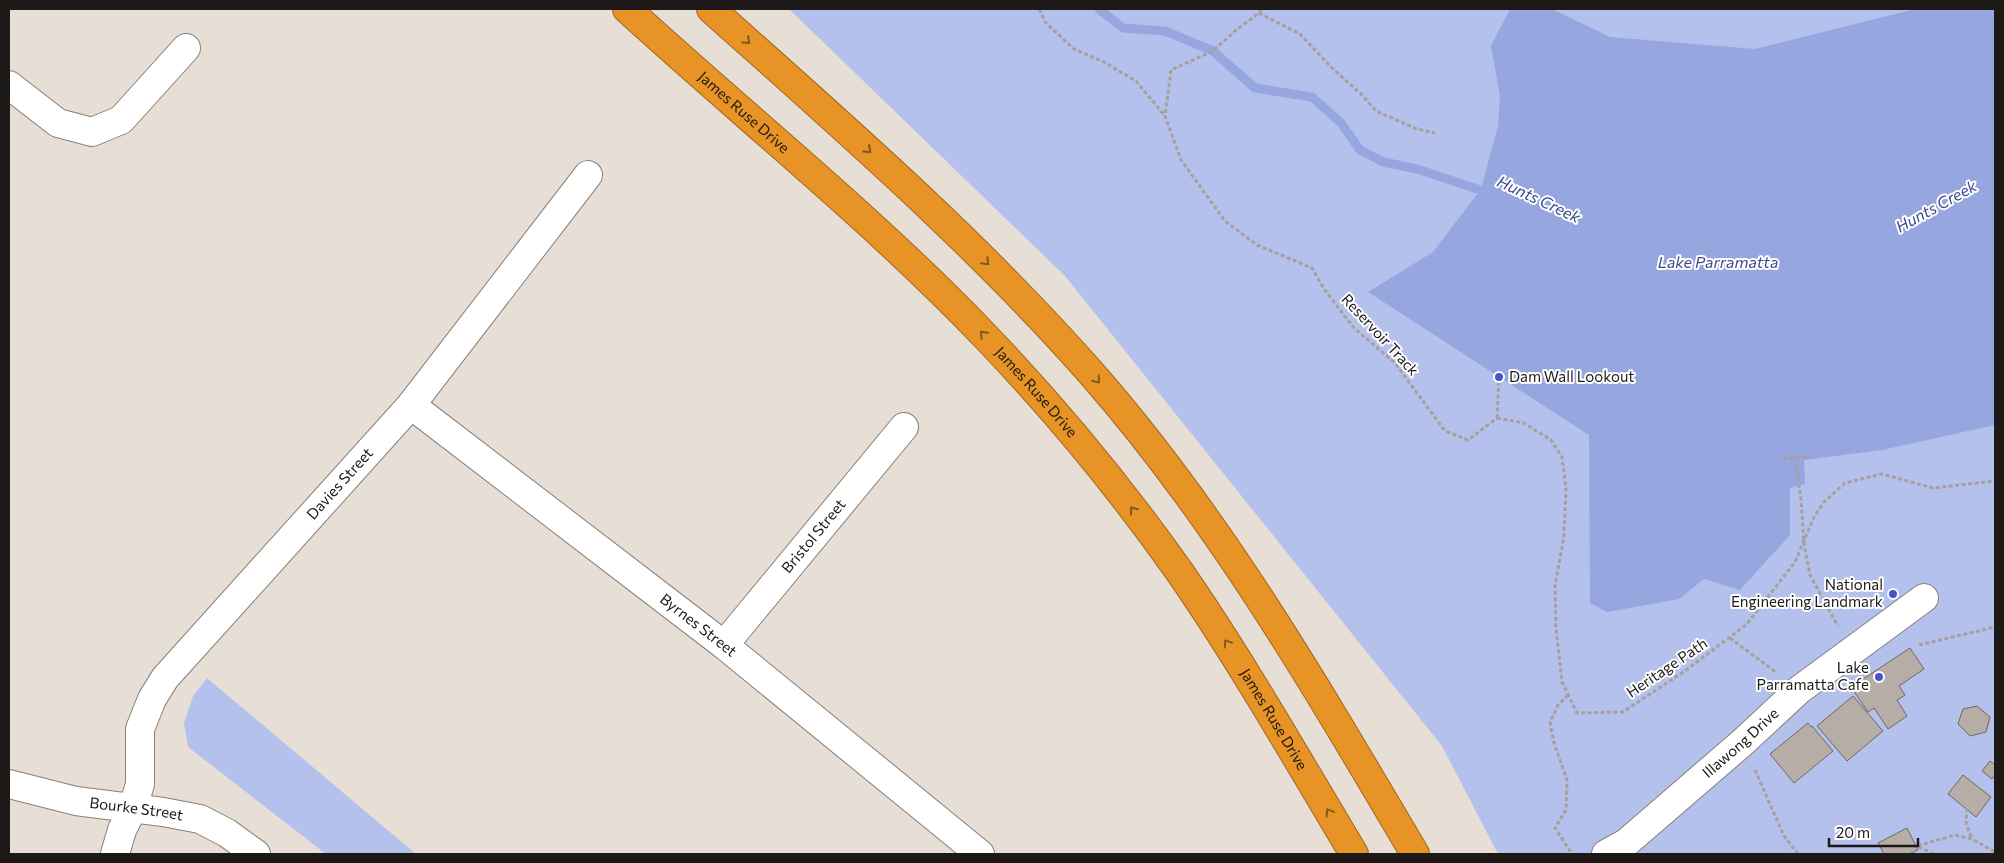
<svg xmlns="http://www.w3.org/2000/svg" width="2004" height="863" font-family="Commissioner,sans-serif">
  <style>
    .green { fill: #b4c1ed }
    .water { fill: #96a6df }
    .lines { fill: none; stroke-linecap: round; stroke-linejoin: round }
    .stream { stroke: #96a6df; stroke-width: 9 }
    .building { fill: #b6aea6; stroke: #6f6861 }
    .minor-casing { stroke: #888079; stroke-width: 30 }
    .highway-casing { stroke: #a06820; stroke-width: 30 }
    .path { stroke: #a7a09a; stroke-width: 3; stroke-dasharray: 4 2.5; stroke-linecap: butt }
    .minor { stroke: #fff; stroke-width: 28 }
    .highway { stroke: #e79325; stroke-width: 28 }
    .oneway { stroke: #82561e }
    .poi-dot { fill: #4555c9; stroke: #fff; stroke-width: 2 }
    .labels { text-anchor: middle; stroke-width: 4; stroke-linejoin: round; paint-order: stroke }
    .street-label { font-size: 15px; fill: #1c1916; stroke: #fff }
    .poi-label { font-size: 15px; fill: #1c1916; stroke: #fff; text-anchor: end }
    .water-label { font-size: 16px; font-style: italic; fill: #3b498e; stroke: #fff }
  </style>
  <rect width="100%" height="100%" fill="#e7ded6"/>
  <!-- green -->
  <path class="green" d="M 789,9 L 1995,9 L 1995,854 L 1498,854 L 1442,746 L 1065,276 Z
    M 207,678 L 416,854 L 326,854 L 188,747 L 184,723 L 193,696 Z"/>
  <!-- water -->
  <path class="water" d="M 1510,9 L 1552,9 L 1610,37 L 1755,49 L 1915,9 L 1995,9 L 1995,425 L 1882,450 L 1804,460 L 1805,484 L 1790,488 L 1790,535 L 1740,590 L 1704,579 L 1679,599 L 1607,612 L 1590,603 L 1589,435 L 1368,292 L 1433,252 L 1481,189 L 1498,126 L 1500,96 L 1491,46 Z"/>
  <g class="lines">
    <!-- stream -->
    <path class="stream" d="M 1099,9 L 1123,28 L 1165,31 L 1213,51 L 1255,88 L 1312,97 L 1341,123 L 1360,150 L 1383,162 L 1417,169 L 1489,193"/>
  </g>
  <!-- building -->
  <path class="building" d="M 1910,648 L 1924,669 L 1899,686 L 1905,695 L 1897,700 L 1907,716 L 1888,729 L 1874,708 L 1868,712 L 1851,687 Z
    M 1853,696 L 1883,731 L 1847,761 L 1817,726 Z
    M 1977,706 L 1990,717 L 1986,732 L 1970,736 L 1958,724 L 1963,709 Z
    M 1808,723 L 1811,727 L 1812,726 L 1833,751 L 1794,783 L 1770,754 Z
    M 1990,761 L 1995,765 L 1995,775 L 1992,779 L 1982,771 Z
    M 1963,775 L 1991,797 L 1976,817 L 1948,794 Z
    M 1907,828 L 1918,850 L 1909,854 L 1884,854 L 1878,843 Z"/>
  <g class="lines">
    <defs>
      <g id="minor">
        <path d="M 9,85 L 58,123 L 92,132 L 121,120 L 186,48"/>
        <path id="s1" d="M 411,405 L 724,645 L 980,854"/>
        <path id="s2" d="M 724,645 L 904,427"/>
        <path id="s3" d="M 9,784 L 76,801 L 163,812 L 200,819 L 227,833 L 256,854"/>
        <path id="s4" d="M 115,854 L 122,830 L 133,808 L 140,784 L 140,729 L 152,699 L 165,678 L 411,405 L 588,175"/>
        <path id="s5" d="M 1606,854 L 1626,843 L 1743,742 L 1799,690 L 1924,598"/>
      </g>
      <g id="highway">
        <path id="s6" d="M 627,9 C 746,118 873,219 985,336 C 1054,408 1121,489 1179,571 C 1242,662 1297,759 1354,854"/>
        <path d="M 711,9 C 842,126 976,242 1092,374 C 1220,520 1317,688 1415,854"/>
      </g>
    </defs>
    <!-- minor casing -->
    <use href="#minor" class="minor-casing"/>
    <!-- highway casing -->
    <use href="#highway" class="highway-casing"/>
    <!-- path -->
    <path class="path" d="M 1039,9 L 1046,23 L 1074,49 L 1104,62 L 1136,81 L 1165,116
      M 1261,9 L 1259,13 L 1235,31 L 1213,51 L 1171,70 L 1165,116 L 1181,160 L 1225,221 L 1257,245 L 1312,268 L 1324,289 L 1354,328 L 1395,363 L 1445,431 L 1468,440 L 1497,418
      M 1259,13 L 1300,34 L 1331,67 L 1361,94 L 1376,111 L 1417,129 L 1435,133
      M 1497,418 L 1524,423 L 1551,440 L 1562,457 L 1566,488 L 1564,536 L 1555,586 L 1556,628 L 1562,682 L 1577,713 L 1623,712 L 1682,673 L 1746,625 L 1795,562 L 1814,517 L 1824,502 L 1845,483 L 1882,474 L 1933,488 L 1995,481
      M 1497,418 L 1499,377
      M 1795,458 L 1801,500 L 1804,544 L 1810,575 L 1838,626
      M 1783,459 L 1810,456
      M 1730,638 L 1777,673
      M 1919,645 L 1995,627
      M 1568,695 L 1558,705 L 1550,722 L 1554,743 L 1567,780 L 1566,810 L 1555,828 L 1572,854
      M 1755,770 L 1784,836 L 1798,854
      M 1967,808 L 1966,823 L 1972,839
      M 1934,854 L 1917,846 L 1955,835 L 1972,839 L 1995,852"/>
    <!-- minor -->
    <use href="#minor" class="minor"/>
    <!-- highway -->
    <use href="#highway" class="highway"/>
  </g>
  <!-- one-way arrows -->
  <defs><path id="oneway-chevron" d="M-2-3.5L2.5 0L-2 3.5" fill="none" stroke-width="1.6" stroke-linecap="round" stroke-linejoin="round" transform="scale(1.25)"/></defs>
  <g class="oneway">
    <use href="#oneway-chevron" transform="translate(747 41) rotate(42)"/>
    <use href="#oneway-chevron" transform="translate(868 150) rotate(42)"/>
    <use href="#oneway-chevron" transform="translate(986 262) rotate(46)"/>
    <use href="#oneway-chevron" transform="translate(983 334) rotate(-134)"/>
    <use href="#oneway-chevron" transform="translate(1097 380) rotate(51)"/>
    <use href="#oneway-chevron" transform="translate(1133 510) rotate(-127)"/>
    <use href="#oneway-chevron" transform="translate(1227 643) rotate(-124)"/>
    <use href="#oneway-chevron" transform="translate(1329 812) rotate(-121)"/>
  </g>
  <!-- markers -->
  <g class="poi-dot">
    <circle cx="1499" cy="377" r="5"/>
    <circle cx="1893" cy="594" r="5"/>
    <circle cx="1879" cy="677" r="5"/>
  </g>
  <g class="labels">
    <!-- street labels -->
    <g class="street-label">
      <text dy="5" stroke="none"><textPath href="#s6" startOffset="156">James Ruse Drive</textPath></text>
      <text transform="translate(1380 335) rotate(47)" y="5">Reservoir Track</text>
      <text dy="5" stroke="none"><textPath href="#s6" startOffset="561">James Ruse Drive</textPath></text>
      <text dy="5" stroke="none"><textPath href="#s4" startOffset="448">Davies Street</textPath></text>
      <text dy="5" stroke="none"><textPath href="#s2" startOffset="141">Bristol Street</textPath></text>
      <text dy="5" stroke="none"><textPath href="#s1" startOffset="362">Byrnes Street</textPath></text>
      <text transform="translate(1667 668) rotate(-34)" y="5">Heritage Path</text>
      <text dy="5" stroke="none"><textPath href="#s6" startOffset="966">James Ruse Drive</textPath></text>
      <text dy="5" stroke="none"><textPath href="#s5" startOffset="175">Illawong Drive</textPath></text>
      <text dy="5" stroke="none"><textPath href="#s3" startOffset="130">Bourke Street</textPath></text>
    </g>
    <!-- poi labels -->
    <g class="poi-label">
      <text x="1509" y="382" text-anchor="start">Dam Wall Lookout</text>
      <text x="1883" y="590">National<tspan x="1883" dy="17">Engineering Landmark</tspan></text>
      <text x="1869" y="673">Lake<tspan x="1869" dy="17">Parramatta Cafe</tspan></text>
    </g>
    <!-- water labels -->
    <g class="water-label">
      <text transform="translate(1539 199) rotate(25)" y="6">Hunts Creek</text>
      <text transform="translate(1936 206) rotate(-29)" y="6">Hunts Creek</text>
      <text x="1718" y="268">Lake Parramatta</text>
    </g>
  </g>
  <!-- border -->
  <rect width="2004" height="863" fill="none" stroke="#1c1916" stroke-width="20"/>
  <!-- scale -->
  <path d="M1829 838v8h89v-8" fill="none" stroke="#1c1916" stroke-width="2.5"/>
  <text x="1836" y="838" font-size="15" fill="#1c1916" stroke="#ffffff" stroke-width="4" paint-order="stroke">20 m</text>
</svg>
